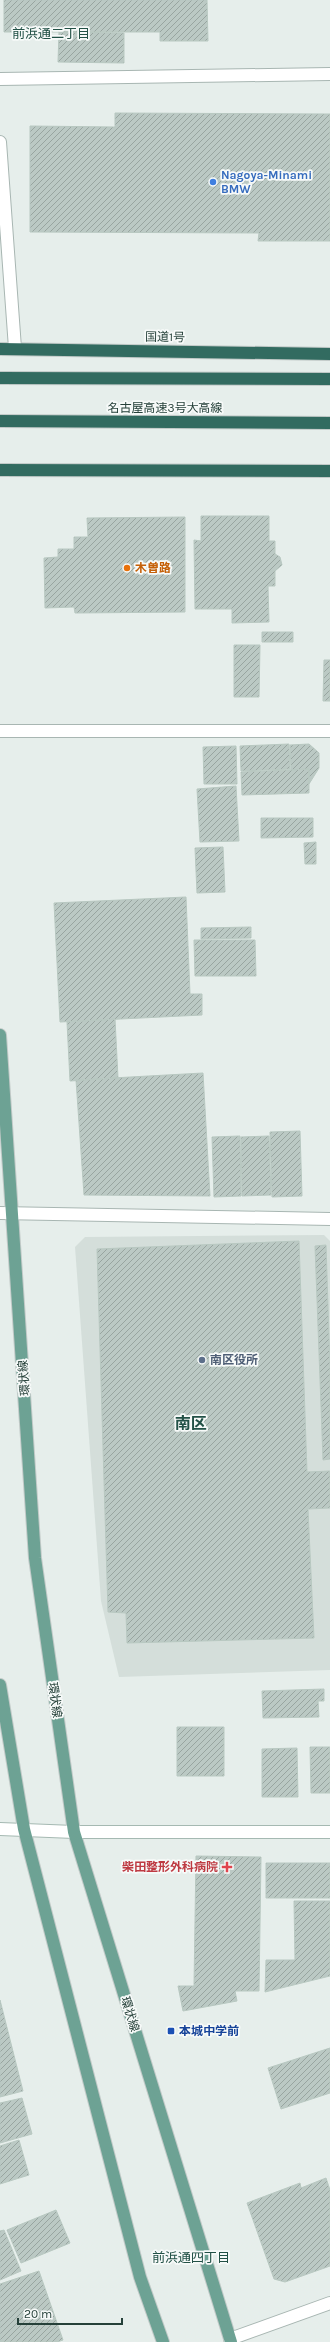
<svg xmlns="http://www.w3.org/2000/svg" width="330" height="2342" font-family="Karla,'Noto Sans JP',sans-serif">
  <style>
    .built { fill: #d4deda }
    .building { fill: url(#building-hatch); stroke: #b8c8c1 }
    .lines { fill: none; stroke-linecap: round; stroke-linejoin: round }
    .street-casing { stroke: #a8b6b2; stroke-width: 14 }
    .secondary-casing { stroke: #a5b9b2; stroke-width: 14 }
    .primary-casing { stroke: #c2cac8; stroke-width: 14 }
    .highway-casing { stroke: #c2cac8; stroke-width: 14 }
    .street { stroke: #fff; stroke-width: 12 }
    .secondary { stroke: #fff; stroke-width: 12 }
    .primary { stroke: #6da294; stroke-width: 12 }
    .highway { stroke: #326b60; stroke-width: 12 }
    .shop-dot { fill: #3f7fe0; stroke: #f7faf9; stroke-width: 1.5 }
    .food-dot { fill: #e8710a; stroke: #f7faf9; stroke-width: 1.5 }
    .service-dot { fill: #5c6f8a; stroke: #f7faf9; stroke-width: 1.5 }
    .health-dot { fill: #e0444e; stroke: #f7faf9; stroke-width: 1.5 }
    .transit-dot { fill: #1a4fb4; stroke: #f7faf9; stroke-width: 1.5 }
    .labels { text-anchor: middle; stroke-width: 3.5; stroke-linejoin: round; paint-order: stroke }
    .shop-label { font-size: 12px; font-weight: bold; fill: #366cbe; stroke: #f7faf9; text-anchor: start }
    .street-label { font-size: 12px; fill: #254039; stroke: #f7faf9 }
    .food-label { font-size: 12px; font-weight: bold; fill: #c56008; stroke: #f7faf9; text-anchor: start }
    .service-label { font-size: 12px; font-weight: bold; fill: #4e5e75; stroke: #f7faf9; text-anchor: start }
    .health-label { font-size: 12px; font-weight: bold; fill: #be3a42; stroke: #f7faf9; text-anchor: end }
    .transit-label { font-size: 12px; font-weight: bold; fill: #164399; stroke: #f7faf9; text-anchor: start }
    .neighbourhood-label { font-size: 13px; fill: #225146; stroke: #f7faf9 }
    .district-label { font-size: 16px; font-weight: bold; fill: #225146; stroke: #f7faf9 }
  </style>
  <defs>
    <pattern id="building-hatch" width="6" height="6" patternUnits="userSpaceOnUse"><rect width="6" height="6" fill="#bbc9c4"/><path d="M-1 1l2-2M0 6l6-6M5 7l2-2" fill="none" stroke="#98a5a0"/></pattern>
  </defs>
  <rect width="100%" height="100%" fill="#e6eeeb"/>
  <!-- built -->
  <path class="built" d="M 324,1235 L 330,1241 L 330,1670 L 119,1677 L 101,1601 L 75,1247 L 85,1237 Z"/>
  <!-- building -->
  <path class="building" d="M 4,0 L 207,0 L 208,41 L 160,41 L 160,32 L 4,32 Z
    M 59,32 L 124,33 L 124,63 L 58,62 Z
    M 115,113 L 330,114 L 330,241 L 258,241 L 259,233 L 30,232 L 30,126 L 115,127 Z
    M 201,516 L 269,516 L 269,541 L 275,541 L 275,554 L 280,557 L 282,565 L 275,571 L 275,586 L 268,586 L 269,622 L 232,623 L 232,609 L 195,609 L 194,540 L 201,541 Z
    M 185,517 L 185,612 L 75,613 L 74,607 L 45,608 L 44,558 L 58,557 L 58,549 L 74,549 L 74,537 L 88,537 L 87,518 Z
    M 262,632 L 293,632 L 293,642 L 262,642 Z
    M 234,645 L 260,645 L 259,697 L 234,697 Z
    M 324,660 L 330,660 L 330,701 L 323,701 Z
    M 289,744 L 290,769 L 241,771 L 240,746 Z
    M 309,744 L 319,753 L 319,768 L 309,784 L 309,769 L 291,770 L 290,745 Z
    M 236,746 L 237,784 L 204,784 L 203,747 Z
    M 309,769 L 309,793 L 242,795 L 241,772 Z
    M 236,786 L 239,841 L 200,842 L 197,789 Z
    M 261,818 L 313,818 L 313,837 L 261,838 Z
    M 316,842 L 316,864 L 305,864 L 304,843 Z
    M 223,847 L 225,892 L 197,893 L 195,848 Z
    M 186,897 L 190,994 L 202,994 L 202,1015 L 60,1022 L 54,903 Z
    M 251,927 L 251,938 L 201,939 L 201,928 Z
    M 194,940 L 255,940 L 256,976 L 195,976 Z
    M 115,1019 L 118,1078 L 70,1081 L 67,1022 Z
    M 203,1073 L 210,1196 L 84,1195 L 76,1080 Z
    M 300,1131 L 302,1196 L 272,1197 L 270,1132 Z
    M 240,1136 L 241,1196 L 214,1197 L 212,1137 Z
    M 269,1136 L 271,1195 L 242,1196 L 241,1137 Z
    M 299,1241 L 307,1472 L 330,1471 L 330,1508 L 308,1509 L 314,1638 L 127,1643 L 126,1613 L 108,1612 L 97,1249 Z
    M 326,1245 L 330,1366 L 330,1459 L 323,1460 L 315,1246 Z
    M 324,1689 L 324,1701 L 318,1701 L 319,1717 L 263,1718 L 262,1691 Z
    M 177,1727 L 224,1727 L 224,1776 L 177,1776 Z
    M 310,1747 L 330,1747 L 330,1793 L 311,1793 Z
    M 297,1748 L 298,1797 L 262,1797 L 262,1749 Z
    M 196,1856 L 261,1857 L 259,1991 L 235,1991 L 237,2001 L 183,2011 L 178,1986 L 194,1986 Z
    M 266,1863 L 330,1863 L 330,1898 L 266,1898 Z
    M 294,1901 L 330,1901 L 330,1976 L 265,1992 L 266,1960 L 295,1960 Z
    M 0,2000 L 23,2091 L 0,2097 Z
    M 330,2048 L 330,2093 L 281,2109 L 268,2068 Z
    M 22,2098 L 32,2134 L 0,2143 L 0,2103 Z
    M 19,2140 L 29,2175 L 0,2184 L 0,2146 Z
    M 326,2178 L 330,2190 L 330,2266 L 285,2282 L 274,2279 L 247,2203 L 300,2183 L 301,2188 Z
    M 56,2210 L 70,2243 L 21,2263 L 7,2230 Z
    M 4,2230 L 21,2271 L 0,2280 L 0,2231 Z
    M 39,2271 L 63,2340 L 57,2342 L 0,2342 L 0,2284 Z"/>
  <g class="lines">
    <defs>
      <path id="street" d="M 0,79 L 330,74
        M 0,142 L 15,348
        M 0,731 L 330,731
        M 0,1213 L 330,1219
        M 230,2339 L 330,2303"/>
      <path id="secondary" d="M 0,1829 L 74,1832 L 330,1832"/>
      <path id="primary" d="M 0,1035 L 35,1558 L 74,1832 L 231,2342
        M 0,1685 L 24,1829 L 140,2277 L 163,2342"/>
      <path id="highway" d="M 0,349 L 330,354
        M 0,378 L 330,379
        M 0,421 L 330,423
        M 0,470 L 330,471"/>
    </defs>
    <!-- street casing -->
    <use href="#street" class="street-casing"/>
    <!-- secondary casing -->
    <use href="#secondary" class="secondary-casing"/>
    <!-- primary casing -->
    <use href="#primary" class="primary-casing"/>
    <!-- highway casing -->
    <use href="#highway" class="highway-casing"/>
    <!-- street -->
    <use href="#street" class="street"/>
    <!-- secondary -->
    <use href="#secondary" class="secondary"/>
    <!-- primary -->
    <use href="#primary" class="primary"/>
    <!-- highway -->
    <use href="#highway" class="highway"/>
  </g>
  <!-- markers -->
  <circle class="shop-dot" cx="213" cy="182" r="4"/>
  <circle class="food-dot" cx="127" cy="568" r="4"/>
  <circle class="service-dot" cx="202" cy="1360" r="4"/>
  <path class="health-dot" d="M225 1861h4v4h4v4h-4v4h-4v-4h-4v-4h4z"/>
  <rect class="transit-dot" x="167" y="2027" width="8" height="8" rx="2"/>
  <g class="labels">
    <!-- shop labels -->
    <g class="shop-label">
      <text x="221" y="179">Nagoya-Minami<tspan x="221" dy="14">BMW</tspan></text>
    </g>
    <!-- street labels -->
    <g class="street-label">
      <text transform="translate(165 337) rotate(1)" y="4">国道1号</text>
      <text x="165" y="412">名古屋高速3号大高線</text>
      <text transform="translate(24 1378) rotate(-94)" y="4">環状線</text>
      <text transform="translate(55 1700) rotate(82)" y="4">環状線</text>
      <text transform="translate(130 2014) rotate(73)" y="4">環状線</text>
    </g>
    <!-- food labels -->
    <g class="food-label">
      <text x="135" y="572">木曽路</text>
    </g>
    <!-- service labels -->
    <g class="service-label">
      <text x="210" y="1364">南区役所</text>
    </g>
    <!-- health labels -->
    <g class="health-label">
      <text x="218" y="1871">柴田整形外科病院</text>
    </g>
    <!-- transit labels -->
    <g class="transit-label">
      <text x="179" y="2035">本城中学前</text>
    </g>
    <!-- neighbourhood labels -->
    <g class="neighbourhood-label">
      <text x="51" y="38">前浜通二丁目</text>
      <text x="191" y="2262">前浜通四丁目</text>
    </g>
    <!-- district labels -->
    <g class="district-label">
      <text x="191" y="1429">南区</text>
    </g>
  </g>
  <!-- scale -->
  <path d="M18 2318v6h104v-6" fill="none" stroke="#254039" stroke-width="2"/>
  <text x="24" y="2318" font-size="12" fill="#254039" stroke="#f7faf9" stroke-width="3" paint-order="stroke">20 m</text>
</svg>
